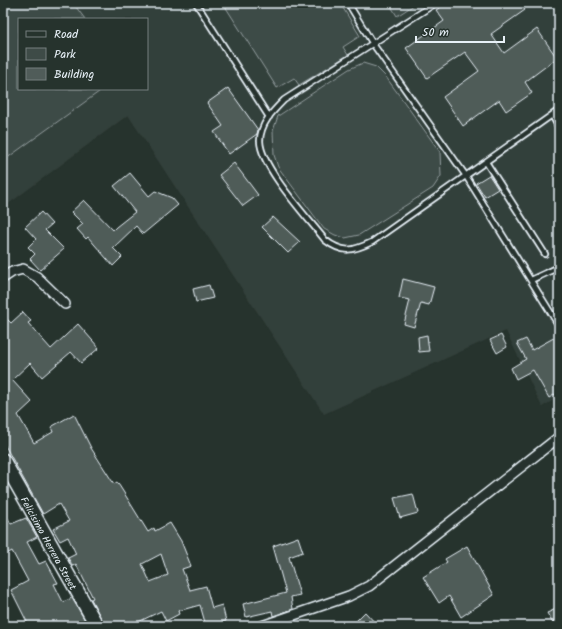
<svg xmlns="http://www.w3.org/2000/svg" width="562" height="629" font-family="Kalam,sans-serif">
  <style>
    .built { fill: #333f3a; fill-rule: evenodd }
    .green { fill: #3e4b47; stroke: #939ea0 }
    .building { fill: #505c59; stroke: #e8f1f8; fill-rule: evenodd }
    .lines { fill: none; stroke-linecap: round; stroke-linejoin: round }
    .lane-casing { stroke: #e8f1f8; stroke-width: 8 }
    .street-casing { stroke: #e8f1f8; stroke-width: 12 }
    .secondary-casing { stroke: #e8f1f8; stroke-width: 16 }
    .lane { stroke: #26332d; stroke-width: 4.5 }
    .street { stroke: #26332d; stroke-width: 9 }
    .secondary { stroke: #26332d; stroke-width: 13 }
    .labels { text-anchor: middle; stroke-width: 3; stroke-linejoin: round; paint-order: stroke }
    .street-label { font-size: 10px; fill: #e8f1f8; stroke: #26332d }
  </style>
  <rect width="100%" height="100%" fill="#26332d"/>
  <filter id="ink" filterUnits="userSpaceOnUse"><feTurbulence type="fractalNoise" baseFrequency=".025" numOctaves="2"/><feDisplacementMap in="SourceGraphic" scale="8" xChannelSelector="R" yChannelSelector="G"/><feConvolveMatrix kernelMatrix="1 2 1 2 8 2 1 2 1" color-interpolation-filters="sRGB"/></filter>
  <g filter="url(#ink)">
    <!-- built -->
    <path class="built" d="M 3,3 L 559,3 L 559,397 L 542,407 L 506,331 L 324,414 L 128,115 L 3,208 ZM 19,19 L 147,19 L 147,89 L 19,89 Z"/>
    <!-- green -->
    <path class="green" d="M 3,3 L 73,3 L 85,19 L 19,19 L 19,89 L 103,89 L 3,161 Z
      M 223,3 L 340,3 L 360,36 L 343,47 L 348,55 L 299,85 L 294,78 L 277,88 Z
      M 389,3 L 417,3 L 397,16 Z
      M 363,63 L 376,67 L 386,77 L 440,152 L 441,176 L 433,188 L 359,235 L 345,238 L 335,235 L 324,229 L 278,167 L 274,155 L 273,131 L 278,116 L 349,69 Z"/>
    <!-- building -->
    <path class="building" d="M 447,3 L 520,3 L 525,10 L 491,34 L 504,53 L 537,29 L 557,58 L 525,82 L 532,93 L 506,111 L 499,100 L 463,126 L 443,97 L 479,71 L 465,52 L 427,78 L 406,48 L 444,21 L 436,10 Z
      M 228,88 L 258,130 L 257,134 L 229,154 L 214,132 L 223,126 L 207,103 Z
      M 234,163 L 258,195 L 243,206 L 219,175 Z
      M 130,173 L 149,196 L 155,191 L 172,198 L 178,205 L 143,234 L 136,226 L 113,248 L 122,257 L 113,266 L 88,237 L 86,239 L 77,229 L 83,224 L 71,212 L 84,200 L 113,230 L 116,227 L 135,212 L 114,186 Z
      M 489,175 L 498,189 L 485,197 L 476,183 Z
      M 41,212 L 52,224 L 45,230 L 64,249 L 40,270 L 30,259 L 35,254 L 28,247 L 36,239 L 25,227 Z
      M 273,217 L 300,242 L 288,253 L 262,227 Z
      M 403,279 L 434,287 L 429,305 L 421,303 L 414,327 L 404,324 L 410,300 L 399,298 Z
      M 209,285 L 213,298 L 196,302 L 193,289 Z
      M 23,312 L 31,321 L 28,323 L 51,349 L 78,324 L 99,348 L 81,363 L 71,352 L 42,377 L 30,363 L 12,380 L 32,402 L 18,415 L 34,443 L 53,432 L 51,427 L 74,414 L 91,448 L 114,484 L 117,482 L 124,493 L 148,532 L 154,528 L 155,531 L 170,523 L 181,541 L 191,566 L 182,569 L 190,590 L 206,586 L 212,608 L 222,605 L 226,621 L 206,626 L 200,605 L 178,611 L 179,614 L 166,621 L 161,611 L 130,626 L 105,626 L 91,599 L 93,598 L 76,564 L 73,566 L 68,558 L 76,554 L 68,537 L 60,541 L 53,529 L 69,521 L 59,504 L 43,514 L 3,442 L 3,315 L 11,323 ZM 161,554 L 168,575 L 150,582 L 142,564 Z
      M 427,335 L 429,351 L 419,352 L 418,337 Z
      M 501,335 L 507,347 L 497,353 L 490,340 Z
      M 559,335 L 559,392 L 549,398 L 533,370 L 516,379 L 511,368 L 526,359 L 517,343 L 526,339 L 532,350 Z
      M 413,494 L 418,513 L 400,518 L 394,498 Z
      M 3,509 L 11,524 L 26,518 L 37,537 L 27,542 L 39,564 L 46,561 L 58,583 L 54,584 L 63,602 L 72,598 L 85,620 L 74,626 L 29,626 L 11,590 L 28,581 L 12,551 L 3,556 Z
      M 298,537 L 303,552 L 289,557 L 300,595 L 291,597 L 293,609 L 273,616 L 272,611 L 246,617 L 243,604 L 286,593 L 273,546 Z
      M 467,546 L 494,595 L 461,617 L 449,596 L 439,603 L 423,577 L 447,562 L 445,559 Z
      M 556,609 L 559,619 L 552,622 L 547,613 Z
      M 365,612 L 378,626 L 352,626 L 358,619 Z"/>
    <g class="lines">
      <defs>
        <path id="lane" d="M 196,3 L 269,117
          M 348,3 L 373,44 L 466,176 L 559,326
          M 436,3 L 284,100 C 273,111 260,124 260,141 C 261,168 308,218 325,240 C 343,254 353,251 372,242 L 559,110
          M 552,115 L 559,128
          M 486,162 L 545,254
          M 531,280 L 559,267"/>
        <path id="street" d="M 3,278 L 12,272 L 23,269 L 37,277 L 65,304
          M 262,626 L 349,596 L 369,586 L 559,437"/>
        <path id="secondary" d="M 3,460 L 97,626"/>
      </defs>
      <!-- lane casing -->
      <use href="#lane" class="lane-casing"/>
      <!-- street casing -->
      <use href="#street" class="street-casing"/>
      <!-- secondary casing -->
      <use href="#secondary" class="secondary-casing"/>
      <!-- lane -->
      <use href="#lane" class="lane"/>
      <!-- street -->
      <use href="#street" class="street"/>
      <!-- secondary -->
      <use href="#secondary" class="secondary"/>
    </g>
  </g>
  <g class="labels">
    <!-- street labels -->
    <g class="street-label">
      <text transform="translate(49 543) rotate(61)" y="4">Felicisimo Herrera Street</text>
    </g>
  </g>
  <!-- margin -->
  <rect width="562" height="629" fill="none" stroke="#26332d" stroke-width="16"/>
  <rect x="8" y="8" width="546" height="613" fill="none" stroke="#e8f1f8" stroke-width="1.5" filter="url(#ink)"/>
  <!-- legend -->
  <rect x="18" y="18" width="130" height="72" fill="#26332d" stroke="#747f7e"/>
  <rect x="26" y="31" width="20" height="6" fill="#26332d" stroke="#747f7e"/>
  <text x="54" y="38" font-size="12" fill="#e8f1f8">Road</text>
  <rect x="26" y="48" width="20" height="12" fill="#3e4b47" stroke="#747f7e"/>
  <text x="54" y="58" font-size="12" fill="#e8f1f8">Park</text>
  <rect x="26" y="68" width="20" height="12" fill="#505c59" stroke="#747f7e"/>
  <text x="54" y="78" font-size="12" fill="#e8f1f8">Building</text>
  <!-- scale -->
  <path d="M416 36v6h88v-6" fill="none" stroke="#e8f1f8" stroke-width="2"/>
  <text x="422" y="36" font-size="12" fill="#e8f1f8" stroke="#26332d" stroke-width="3" paint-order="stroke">50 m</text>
</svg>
